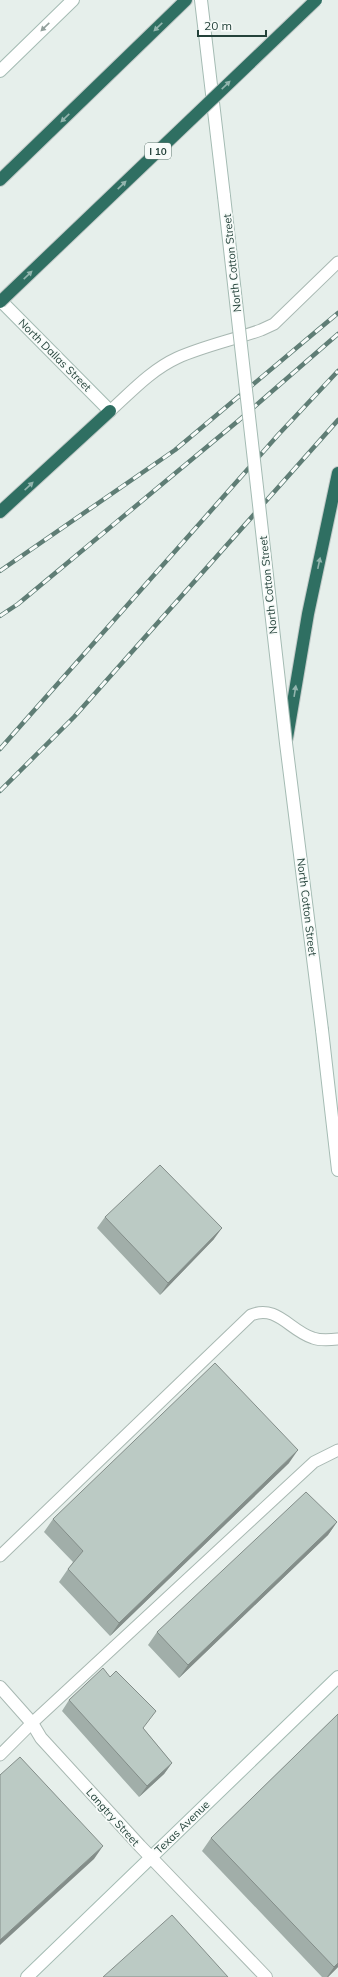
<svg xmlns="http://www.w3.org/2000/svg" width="338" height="1977" font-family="Mulish,sans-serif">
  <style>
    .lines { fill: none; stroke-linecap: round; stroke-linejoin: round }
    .lane-casing { stroke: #a8b8b2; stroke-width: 13 }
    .street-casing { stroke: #a8b8b2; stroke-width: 14 }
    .secondary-casing { stroke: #a4bbb3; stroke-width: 14 }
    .highway-casing { stroke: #c2cac8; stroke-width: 14 }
    .lane { stroke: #fff; stroke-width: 11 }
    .street { stroke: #fff; stroke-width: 12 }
    .secondary { stroke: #fff; stroke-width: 12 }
    .highway { stroke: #2f6f62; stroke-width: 12 }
    .rail-casing { stroke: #5f7d75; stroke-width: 4.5 }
    .rail { stroke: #f7fbf9; stroke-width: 3; stroke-dasharray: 9; stroke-linecap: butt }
    .secondary-bridge-casing { stroke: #a4bbb3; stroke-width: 14; stroke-linecap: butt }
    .highway-bridge-casing { stroke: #c2cac8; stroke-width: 14; stroke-linecap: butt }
    .secondary-bridge { stroke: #fff; stroke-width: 12 }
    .highway-bridge { stroke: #2f6f62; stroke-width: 12 }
    .wall { fill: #a1aea9 }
    .shaded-wall { fill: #838d89 }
    .building { fill: #bbcac4; stroke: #838d89 }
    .oneway { fill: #92a09c }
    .oneway2 { fill: #93b5ae }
    .labels { text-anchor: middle; stroke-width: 3.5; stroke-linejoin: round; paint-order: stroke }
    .shield { fill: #f7fbf9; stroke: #637a73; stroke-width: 1 }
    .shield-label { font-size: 10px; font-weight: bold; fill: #24423a }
    .street-label { font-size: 11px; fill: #24423a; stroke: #f7fbf9 }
  </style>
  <rect width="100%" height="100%" fill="#e6efeb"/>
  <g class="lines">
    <defs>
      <path id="lane" d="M 110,411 C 131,392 151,370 177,358 C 204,346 233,340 261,330 L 274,324 L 338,262
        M 0,1556 L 251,1315 C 277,1304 290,1331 313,1338 C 321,1341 330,1340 338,1339
        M 0,1755 L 32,1723 L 314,1462 L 338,1450"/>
      <path id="street" d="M 0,1687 L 32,1723 L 41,1738 L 140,1846 L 266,1977"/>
      <path id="secondary" d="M 201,0 L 224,196
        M 0,71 L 73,0
        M 0,300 L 110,411
        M 322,1030 L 338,1170
        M 27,1977 L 338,1677"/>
      <path id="highway" d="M 0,180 L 186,0
        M 0,512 L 110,411
        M 287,738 L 308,614 L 338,473"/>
    </defs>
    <!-- lane casing -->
    <use href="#lane" class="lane-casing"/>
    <!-- street casing -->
    <use href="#street" class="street-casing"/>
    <!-- secondary casing -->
    <use href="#secondary" class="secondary-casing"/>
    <!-- highway casing -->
    <use href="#highway" class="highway-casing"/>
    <!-- lane -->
    <use href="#lane" class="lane"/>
    <!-- street -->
    <use href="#street" class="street"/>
    <!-- secondary -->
    <use href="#secondary" class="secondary"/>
    <!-- highway -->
    <use href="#highway" class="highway"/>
    <defs>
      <path id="rail" d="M 0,571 L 175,450 L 338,313
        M 0,616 L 18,604 L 238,421 L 338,334
        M 0,749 L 278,435 L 338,371
        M 0,791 L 74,717 L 338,420"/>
    </defs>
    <!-- rail casing -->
    <use href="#rail" class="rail-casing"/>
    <!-- rail -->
    <use href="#rail" class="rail"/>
    <defs>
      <path id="secondary-bridge" d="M 224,196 L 286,743 L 322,1030"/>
      <path id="highway-bridge" d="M 0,302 L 316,0"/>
    </defs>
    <!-- secondary-bridge casing -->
    <use href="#secondary-bridge" class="secondary-bridge-casing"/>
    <!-- highway-bridge casing -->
    <use href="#highway-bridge" class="highway-bridge-casing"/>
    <!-- secondary-bridge -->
    <use href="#secondary-bridge" class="secondary-bridge"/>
    <!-- highway-bridge -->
    <use href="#highway-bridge" class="highway-bridge"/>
  </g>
  <!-- wall -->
  <path class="wall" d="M 105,1217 L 214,1239 L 160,1295 L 97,1228 Z
    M 289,1463 L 110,1636 L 59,1582 L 68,1569 L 73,1562 L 44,1532 L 53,1519 Z
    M 337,1522 L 328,1535 L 179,1678 L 148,1645 L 157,1632 Z
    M 69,1700 L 144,1729 L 172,1763 L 164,1774 L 139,1797 L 62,1711 Z
    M 338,1714 L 338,1967 L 328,1977 L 322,1977 L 202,1851 L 211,1838 Z"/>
  <!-- shaded-wall -->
  <path class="shaded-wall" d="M 222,1228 L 214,1239 L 160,1295 L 168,1283 Z
    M 298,1450 L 289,1463 L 110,1636 L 119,1623 Z
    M 337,1522 L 328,1535 L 179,1678 L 188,1665 Z
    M 172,1763 L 164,1774 L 139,1797 L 147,1786 Z
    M 103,1846 L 94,1859 L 0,1945 L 0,1940 Z
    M 338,1963 L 338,1967 L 328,1977 L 327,1977 L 334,1967 Z"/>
  <!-- building -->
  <path class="building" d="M 160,1165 L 222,1228 L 168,1283 L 105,1217 Z
    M 215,1363 L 298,1450 L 119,1623 L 68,1569 L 83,1551 L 53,1519 Z
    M 306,1492 L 337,1522 L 188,1665 L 157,1632 Z
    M 103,1668 L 110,1677 L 116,1671 L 156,1711 L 143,1728 L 172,1763 L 147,1786 L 69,1700 Z
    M 338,1714 L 338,1963 L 334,1967 L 211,1838 Z
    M 20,1757 L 103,1846 L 0,1940 L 0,1775 Z
    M 172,1915 L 228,1977 L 103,1977 Z"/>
  <!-- one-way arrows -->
  <defs><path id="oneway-solid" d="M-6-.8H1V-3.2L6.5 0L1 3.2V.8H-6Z"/></defs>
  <use class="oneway" href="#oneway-solid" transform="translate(45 27) rotate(136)"/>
  <g class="oneway2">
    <use href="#oneway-solid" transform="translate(158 27) rotate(136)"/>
    <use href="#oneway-solid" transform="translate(226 85) rotate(-44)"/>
    <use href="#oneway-solid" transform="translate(65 118) rotate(136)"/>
    <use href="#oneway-solid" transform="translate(122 185) rotate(-44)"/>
    <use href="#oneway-solid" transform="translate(28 275) rotate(-44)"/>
    <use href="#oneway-solid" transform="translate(29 486) rotate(-43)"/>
    <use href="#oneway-solid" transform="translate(319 563) rotate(-78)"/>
    <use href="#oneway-solid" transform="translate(295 691) rotate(-81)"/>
  </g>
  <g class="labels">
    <!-- shield labels -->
    <rect class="shield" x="145" y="143" width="26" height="16" rx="3"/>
    <g class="shield-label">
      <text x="158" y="155">I 10</text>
    </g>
    <!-- street labels -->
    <g class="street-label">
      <text transform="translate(232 263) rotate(-96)" y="4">North Cotton Street</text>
      <text transform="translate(55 355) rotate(45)" y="4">North Dallas Street</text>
      <text transform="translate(268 585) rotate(-96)" y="4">North Cotton Street</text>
      <text transform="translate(307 907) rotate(83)" y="4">North Cotton Street</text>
      <text transform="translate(113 1817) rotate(48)" y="4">Langtry Street</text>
      <text transform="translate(182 1827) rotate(-44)" y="4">Texas Avenue</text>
    </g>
  </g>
  <!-- scale -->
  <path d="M198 30v6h68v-6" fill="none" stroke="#24423a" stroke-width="2"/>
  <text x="204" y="30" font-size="12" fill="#24423a" stroke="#f7fbf9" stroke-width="3" paint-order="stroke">20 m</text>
</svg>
